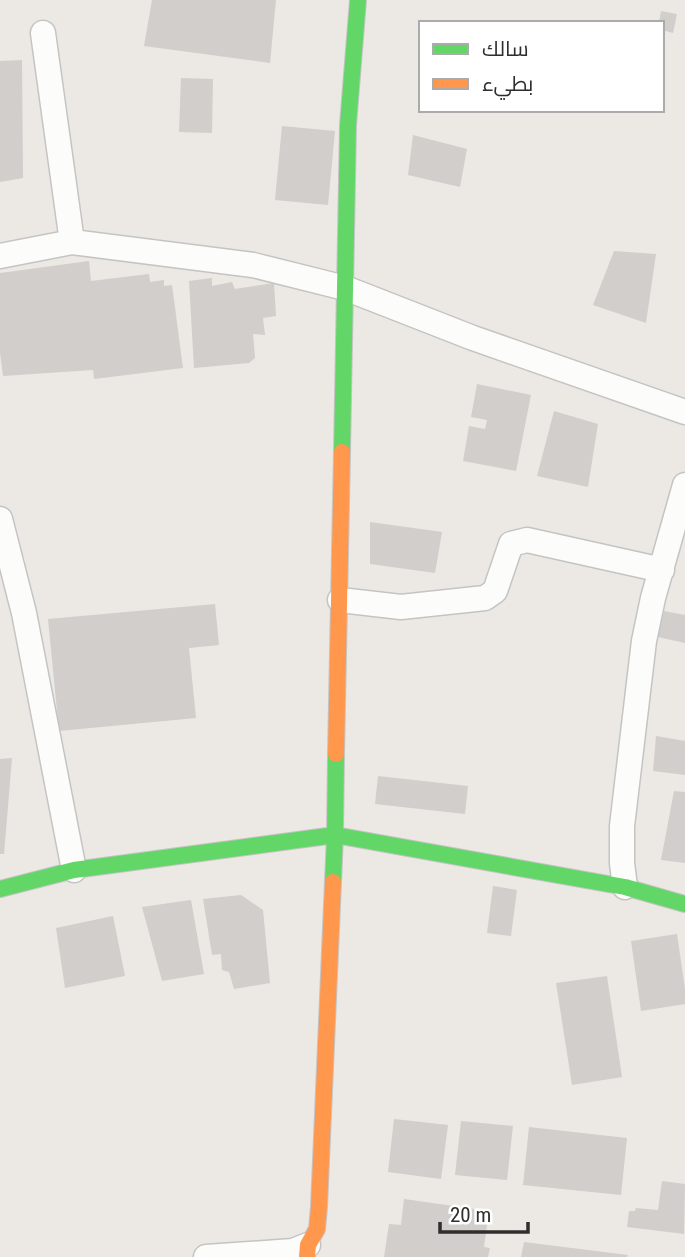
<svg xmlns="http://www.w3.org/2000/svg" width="685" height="1257" font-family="'Roboto Condensed',Cairo,sans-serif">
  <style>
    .building { fill: #d1cecb }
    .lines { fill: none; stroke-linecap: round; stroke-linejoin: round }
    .street-casing { stroke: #c5c4c5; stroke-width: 27 }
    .fast-casing { stroke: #c5c4c5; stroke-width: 18 }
    .slow-casing { stroke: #c5c4c5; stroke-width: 18 }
    .street { stroke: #fcfcfb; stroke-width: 24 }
    .fast { stroke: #63d668; stroke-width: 16 }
    .slow { stroke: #ff974d; stroke-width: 16 }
  </style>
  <rect width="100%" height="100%" fill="#ece8e4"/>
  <!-- building -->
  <path class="building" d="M 152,0 L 276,0 L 270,63 L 144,46 Z
    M 661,11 L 677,14 L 673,33 L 662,30 L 662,23 L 659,23 Z
    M 22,60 L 23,178 L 0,182 L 0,61 Z
    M 181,78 L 213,79 L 212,133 L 179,132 Z
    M 282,126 L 335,131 L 328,205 L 275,200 Z
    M 413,135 L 467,149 L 460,187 L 408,175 Z
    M 614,251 L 656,254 L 646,323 L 593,305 Z
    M 89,261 L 91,281 L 149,274 L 150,282 L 164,280 L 164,286 L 172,285 L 183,368 L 94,379 L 93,370 L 3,376 L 0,352 L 0,273 Z
    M 212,278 L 212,286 L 232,282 L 235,289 L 274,283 L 276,316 L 263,318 L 265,335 L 253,334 L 255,358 L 249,363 L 194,368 L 189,281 Z
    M 477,384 L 531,395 L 516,471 L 463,461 L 469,426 L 485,429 L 487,420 L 471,417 Z
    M 554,411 L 598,424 L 588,487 L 537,476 Z
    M 370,522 L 442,532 L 435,573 L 370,564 Z
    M 215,604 L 219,645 L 189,648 L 196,718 L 59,731 L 48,619 Z
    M 664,611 L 685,615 L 685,643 L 658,637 Z
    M 656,736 L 685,741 L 685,775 L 653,771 Z
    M 12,758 L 4,854 L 0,854 L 0,759 Z
    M 378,776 L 468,786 L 465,814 L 375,804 Z
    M 674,791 L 685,792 L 685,863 L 661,860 Z
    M 493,886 L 517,890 L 511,936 L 487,933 Z
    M 241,895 L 263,910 L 270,983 L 234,989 L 229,972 L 222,970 L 221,954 L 212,955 L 203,899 Z
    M 191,900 L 204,974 L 162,981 L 142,907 Z
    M 113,916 L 125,976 L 65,988 L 56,928 Z
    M 677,934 L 685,989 L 685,1004 L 641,1011 L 631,941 Z
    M 607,976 L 622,1077 L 572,1085 L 556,983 Z
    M 394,1119 L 448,1125 L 441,1179 L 388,1172 Z
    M 461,1121 L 513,1126 L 507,1180 L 455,1175 Z
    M 529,1127 L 627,1138 L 621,1195 L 523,1185 Z
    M 662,1181 L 685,1184 L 684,1234 L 627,1227 L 629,1211 L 635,1211 L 636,1208 L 658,1210 Z
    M 404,1199 L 489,1211 L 484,1247 L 490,1248 L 488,1257 L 384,1257 L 389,1224 L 401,1225 Z
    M 524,1242 L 628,1255 L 627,1257 L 521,1257 Z"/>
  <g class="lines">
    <defs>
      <path id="street" d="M 43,33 L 72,242
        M 0,256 L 72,242 L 253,265 L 345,288 L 473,338 L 685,412
        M 0,519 L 24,613 L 74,870
        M 340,600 L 401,607 L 485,598 L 495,591 L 511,544 L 527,540 L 662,570
        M 625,887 L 622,863 L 622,826 L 644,641 L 653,598 L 685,485
        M 206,1257 L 293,1251 L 308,1245"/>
      <path id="fast" d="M 342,452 L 348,125 L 358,0
        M 333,882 L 335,835 L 625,887 L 685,904
        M 0,889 L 74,870 L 335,835 L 336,754"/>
      <path id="slow" d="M 336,754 L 342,452
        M 307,1257 L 308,1245 L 317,1229 L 319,1207 L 333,882"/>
    </defs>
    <!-- street casing -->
    <use href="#street" class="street-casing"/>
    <!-- fast casing -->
    <use href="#fast" class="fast-casing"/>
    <!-- slow casing -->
    <use href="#slow" class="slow-casing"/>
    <!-- street -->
    <use href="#street" class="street"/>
    <!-- fast -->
    <use href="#fast" class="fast"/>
    <!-- slow -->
    <use href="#slow" class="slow"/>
  </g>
  <!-- legend -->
  <rect x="419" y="21" width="245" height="91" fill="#ffffff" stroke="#ababab" stroke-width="2"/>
  <rect x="433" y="44" width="35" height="10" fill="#63d668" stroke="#ababab" stroke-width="2"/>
  <text x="482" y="56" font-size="21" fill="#2e2e2e">سالك</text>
  <rect x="433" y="79" width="35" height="10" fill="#ff974d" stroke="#ababab" stroke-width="2"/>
  <text x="482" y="91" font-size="21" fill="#2e2e2e">بطيء</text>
  <!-- scale -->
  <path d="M440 1222v10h88v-10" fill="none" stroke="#2e2e2e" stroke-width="3.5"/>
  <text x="450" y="1222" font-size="21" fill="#2e2e2e" stroke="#ffffff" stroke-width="5" paint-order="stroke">20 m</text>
</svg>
